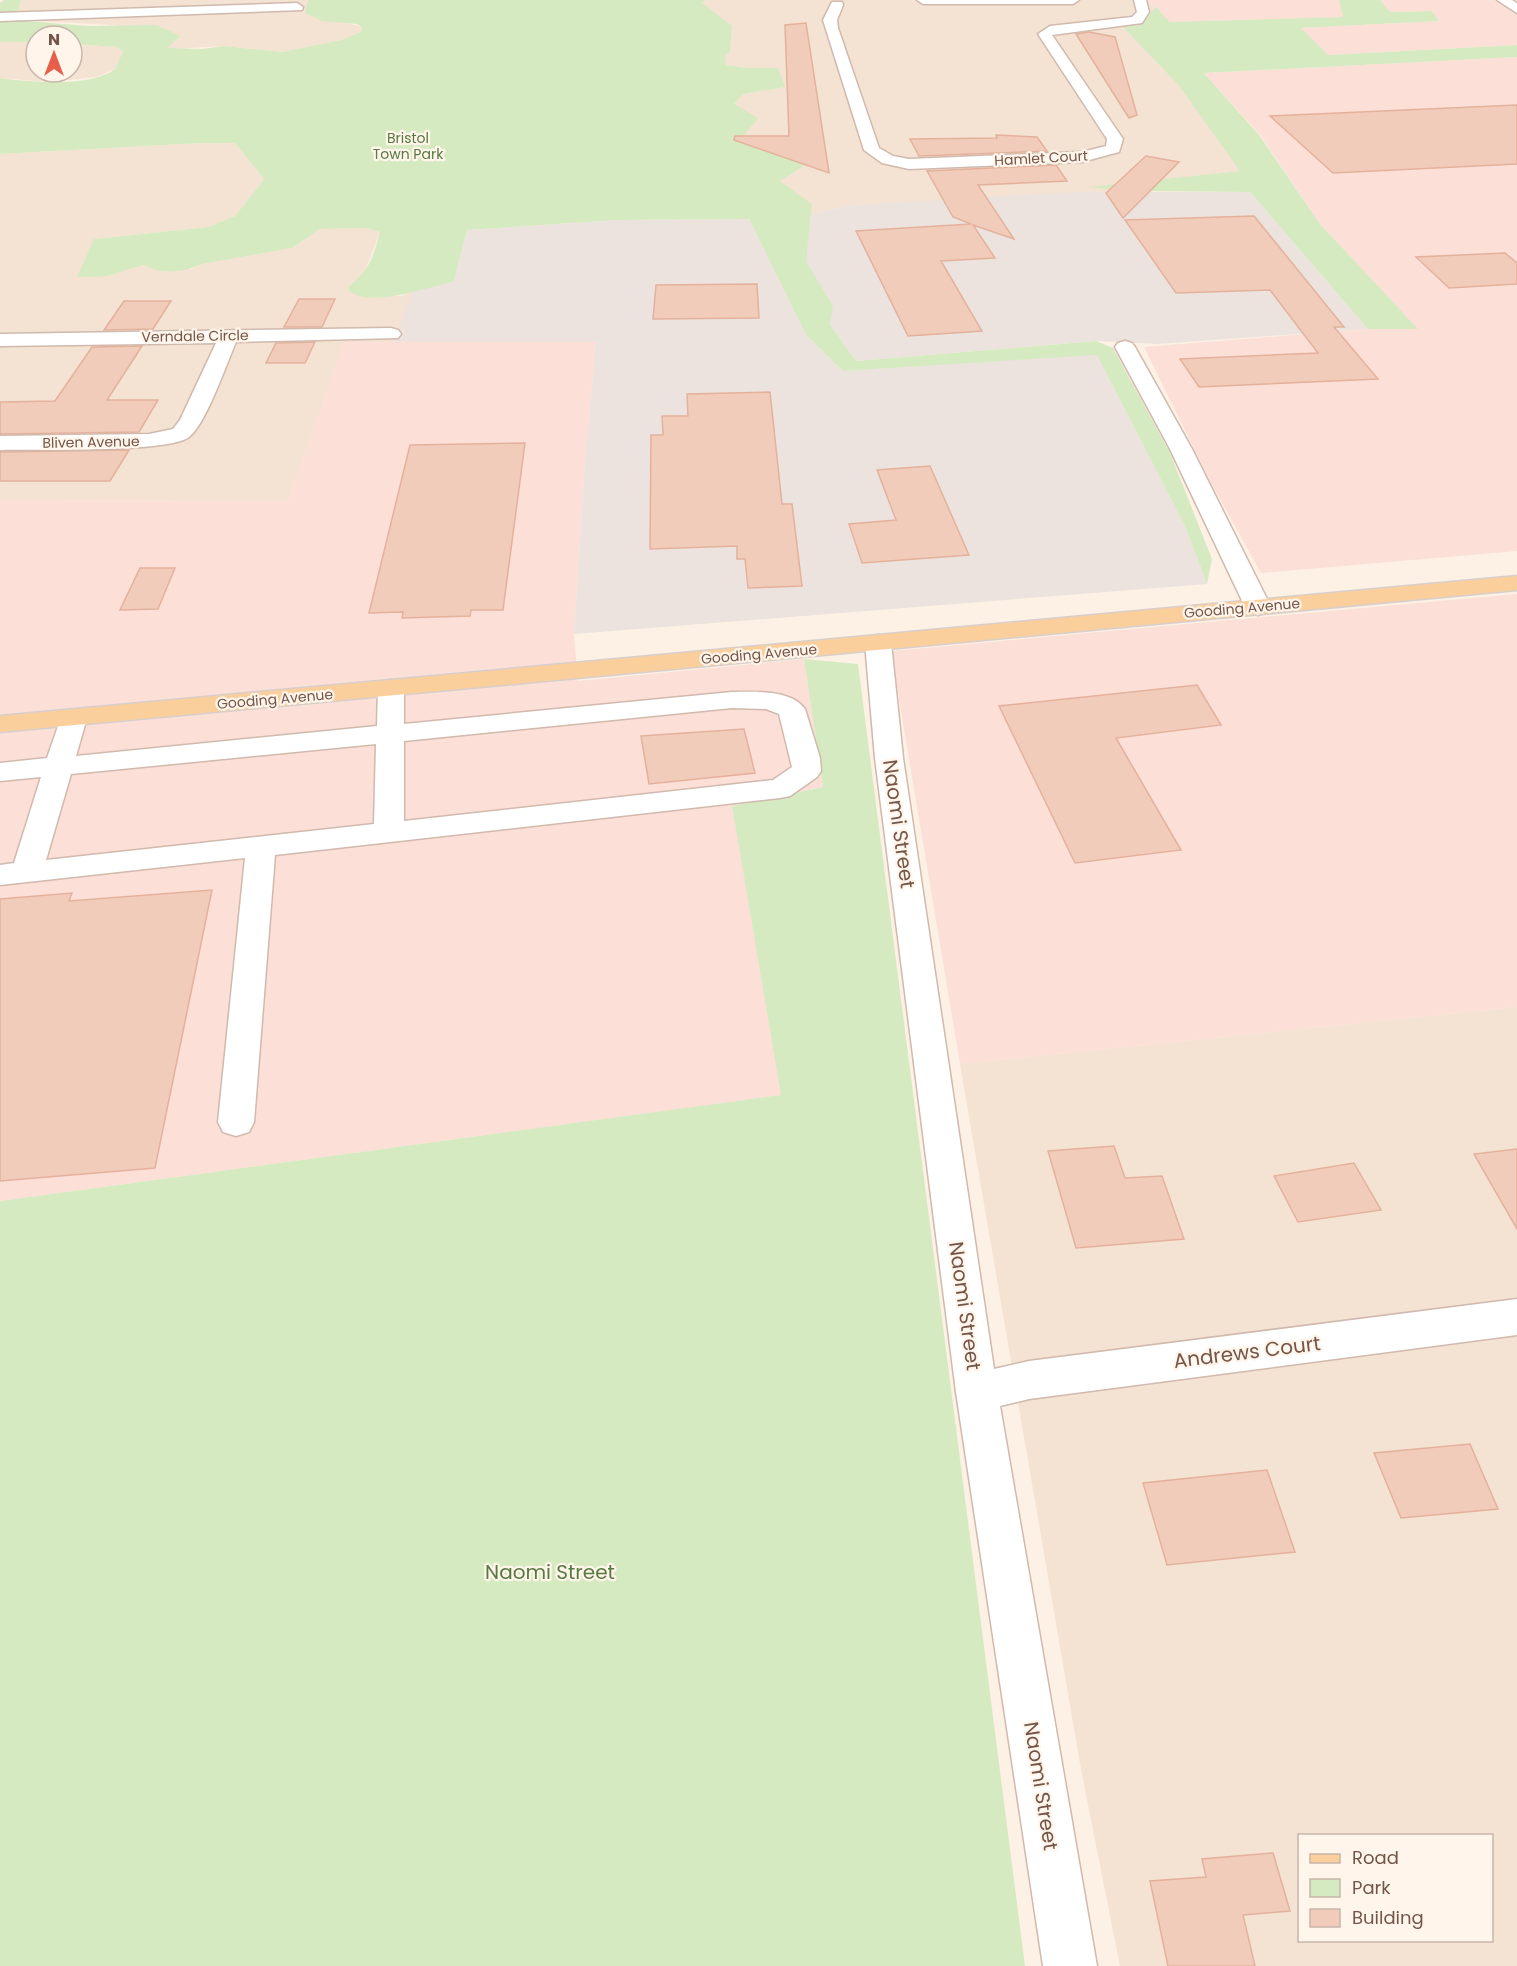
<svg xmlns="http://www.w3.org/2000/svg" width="1517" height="1966" font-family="Poppins,sans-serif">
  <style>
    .residential { fill: #f4e2d2; fill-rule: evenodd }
    .commercial { fill: #fcdfd7 }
    .industrial { fill: #ece3de }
    .green { fill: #d6eac2 }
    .building { fill: #f1ccbb; stroke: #e4b19c; stroke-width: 1.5 }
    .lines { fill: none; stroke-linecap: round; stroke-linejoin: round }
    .minor-casing { stroke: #d0b9ad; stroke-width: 3 }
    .major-casing { stroke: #d8cfcc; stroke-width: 3 }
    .minor { fill: #fff; fill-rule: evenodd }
    .major { fill: #fbcf9c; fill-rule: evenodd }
    .labels { text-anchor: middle; stroke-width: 4.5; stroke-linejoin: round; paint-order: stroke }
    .far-park-label { font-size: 14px; fill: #577a42; stroke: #fff5ea }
    .far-street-label { font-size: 14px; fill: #745549; stroke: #fff5ea }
    .near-street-label { font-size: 20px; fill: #745549; stroke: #fff5ea }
    .near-park-label { font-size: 20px; fill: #577a42; stroke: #fff5ea }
  </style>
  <rect width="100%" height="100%" fill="#fcf1e4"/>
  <!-- residential -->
  <path class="residential" d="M 21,0 L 308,0 L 305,13 L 362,27 L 361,32 L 341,40 L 284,52 L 224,46 L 172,49 L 167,48 L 167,46 L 180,38 L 115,25 L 15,20 Z
    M 705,0 L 1147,0 L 1156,7 L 1148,18 L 1140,25 L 1124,28 L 1180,87 L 1241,171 L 1092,187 L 1125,191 L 853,205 L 811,214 L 811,204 L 780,181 L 804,165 L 745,134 L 734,104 L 744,94 L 784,87 L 778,68 L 747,68 L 720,64 L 701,3 Z
    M 14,41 L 36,42 L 36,72 L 72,72 L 72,44 L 116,47 L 123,51 L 115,69 L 96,77 L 48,82 L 0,78 L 0,42 Z
    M 202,143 L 235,143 L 264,179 L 235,216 L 208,227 L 94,239 L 107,276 L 144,265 L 192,269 L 202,264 L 292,248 L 320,229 L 366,228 L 380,232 L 364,274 L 350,285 L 352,293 L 359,296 L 402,296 L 413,291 L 398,338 L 394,342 L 344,343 L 288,501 L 0,500 L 0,154 Z
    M 1517,1007 L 1517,1966 L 1120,1966 L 1081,1769 L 960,1064 ZM 1300,1836 L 1492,1836 L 1492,1940 L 1300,1940 Z"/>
  <!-- commercial -->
  <path class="commercial" d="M 1147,0 L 1339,0 L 1344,17 L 1170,22 Z
    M 1380,0 L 1495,0 L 1517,14 L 1517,45 L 1328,55 L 1300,28 L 1439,21 L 1432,11 L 1390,12 Z
    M 1517,57 L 1517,551 L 1261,573 L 1210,481 L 1144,347 L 1368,329 L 1417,329 L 1320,224 L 1261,136 L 1204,73 Z
    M 344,342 L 596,342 L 585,460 L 574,634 L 578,681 L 804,659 L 823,787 L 732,806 L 782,1095 L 0,1201 L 0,500 L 288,501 Z
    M 1517,594 L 1517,1007 L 960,1064 L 891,651 Z"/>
  <!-- industrial -->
  <path class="industrial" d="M 1073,192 L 1250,192 L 1368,329 L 1158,344 L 1096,341 L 856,361 L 830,324 L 805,261 L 811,214 L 853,205 Z
    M 749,219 L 806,335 L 843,371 L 1097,354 L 1184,524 L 1207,584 L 574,634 L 585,460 L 596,342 L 394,342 L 413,291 L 454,280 L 467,230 L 618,220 Z"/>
  <!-- green -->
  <path class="green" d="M 4,0 L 21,0 L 15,20 L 88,26 L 156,25 L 181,36 L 167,48 L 202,49 L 224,46 L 283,52 L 341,40 L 361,32 L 362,27 L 357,24 L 322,21 L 305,13 L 308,0 L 705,0 L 702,3 L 732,26 L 730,52 L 725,55 L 726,65 L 747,68 L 778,68 L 785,87 L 744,94 L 734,104 L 758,118 L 745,134 L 805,165 L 780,181 L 812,204 L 806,261 L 833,306 L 830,324 L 856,361 L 1096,341 L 1113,348 L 1170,453 L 1212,559 L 1207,584 L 1184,524 L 1097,355 L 843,371 L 806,335 L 749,219 L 618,220 L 467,230 L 454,281 C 434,286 364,310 349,290 L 349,286 C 370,270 373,257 380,232 L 366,228 L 320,229 L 292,248 L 202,264 C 187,272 159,275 144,265 L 107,276 L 77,277 L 94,239 L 208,227 L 235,216 L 264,179 L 235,143 L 202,143 L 0,154 L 0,78 C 30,82 90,88 115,69 L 123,51 L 116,47 L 72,44 L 72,36 L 36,36 L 36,42 L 0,42 L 0,3 Z
    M 1339,0 L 1380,0 L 1390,12 L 1432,11 L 1439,21 L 1301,28 L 1328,55 L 1517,45 L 1517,57 L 1204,73 L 1260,136 L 1320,224 L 1418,329 L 1368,329 L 1250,192 L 1125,191 L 1088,187 L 1240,171 L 1180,87 L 1123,27 L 1140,25 L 1156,7 L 1170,22 L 1343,17 Z
    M 804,659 L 858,664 L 1025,1966 L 0,1966 L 0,1201 L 781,1095 L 732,806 L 823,787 Z"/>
  <!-- building -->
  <path class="building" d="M 806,23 L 829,173 L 734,140 L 735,136 L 789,136 L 785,25 Z
    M 1089,32 L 1115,37 L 1137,115 L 1129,118 L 1076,34 Z
    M 1517,105 L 1517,164 L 1333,173 L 1270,116 Z
    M 996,135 L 1037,137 L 1047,151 L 919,156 L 910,139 L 997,138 Z
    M 1146,156 L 1179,162 L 1123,218 L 1106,193 Z
    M 1056,165 L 1067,181 L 978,185 L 1014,239 L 973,225 L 995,258 L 941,261 L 982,331 L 908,336 L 856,231 L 971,224 L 953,217 L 927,171 Z
    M 1254,216 L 1344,327 L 1334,327 L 1378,379 L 1199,387 L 1180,359 L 1318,353 L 1270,290 L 1176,293 L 1125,220 Z
    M 1505,253 L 1517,263 L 1517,284 L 1449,288 L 1416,257 Z
    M 757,284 L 759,318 L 653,319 L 656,285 Z
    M 299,299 L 335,299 L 322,327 L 284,327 Z
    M 124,301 L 171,301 L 153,329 L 104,330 Z
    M 315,342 L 305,363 L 266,363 L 276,343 Z
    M 142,346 L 107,400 L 158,400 L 139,432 L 0,434 L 0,402 L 55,401 L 92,347 Z
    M 770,392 L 782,504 L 792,504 L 802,586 L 748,588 L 745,559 L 737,559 L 737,546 L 650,549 L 651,435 L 663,435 L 662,416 L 688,416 L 687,394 Z
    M 525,443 L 503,610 L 471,610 L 470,616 L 402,618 L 403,612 L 369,613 L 410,445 Z
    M 129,450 L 110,481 L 0,481 L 0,452 Z
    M 930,466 L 969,555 L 862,563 L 849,524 L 896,520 L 877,470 Z
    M 140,568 L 175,568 L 158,609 L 120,610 Z
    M 1197,685 L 1221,725 L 1116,738 L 1181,850 L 1075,863 L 999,706 Z
    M 744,729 L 755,773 L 649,784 L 641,736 Z
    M 212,890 L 155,1168 L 0,1181 L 0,899 L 72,893 L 69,901 Z
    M 1114,1146 L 1125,1178 L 1162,1176 L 1184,1239 L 1076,1248 L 1048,1151 Z
    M 1517,1149 L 1517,1229 L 1474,1154 Z
    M 1354,1163 L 1381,1210 L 1298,1222 L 1274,1176 Z
    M 1470,1444 L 1498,1509 L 1401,1518 L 1374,1453 Z
    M 1267,1470 L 1295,1552 L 1167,1565 L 1143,1483 Z
    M 1273,1853 L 1290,1911 L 1243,1915 L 1255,1966 L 1168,1966 L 1150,1881 L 1206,1877 L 1202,1859 Z"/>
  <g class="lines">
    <defs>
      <path id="minor" d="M 917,0 L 1079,0 L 1073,4 L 923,4 Z
        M 1134,0 L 1146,0 L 1149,12 L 1142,23 L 1052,35 L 1123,139 L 1119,152 L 1082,162 L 909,169 L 882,163 L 864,150 L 823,20 L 832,2 L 842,2 L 843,5 L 837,20 L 838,28 L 879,148 L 893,156 L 909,159 L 1082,152 L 1106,146 L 1107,139 L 1038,34 L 1050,26 L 1132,17 L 1137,12 Z
        M 1497,0 L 1512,0 L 1517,3 L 1517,13 Z
        M 297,3 L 303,7 L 302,10 L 0,21 L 0,13 Z
        M 391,328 L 398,330 L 401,334 L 398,338 L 236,342 C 226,365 206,424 189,437 C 169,453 32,449 0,450 L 0,436 L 149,434 L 173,429 L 180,420 L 216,343 L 0,346 L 0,334 Z
        M 1125,341 L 1132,343 L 1135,347 L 1192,449 L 1271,607 L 1267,612 L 1258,615 L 1249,612 L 1245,607 L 1170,449 L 1115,347 L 1118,343 Z
        M 878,635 L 887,637 L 891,643 L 903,758 L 994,1369 L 1029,1361 L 1517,1299 L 1517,1335 L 1029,1399 L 1000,1406 L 1097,1966 L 1043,1966 L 956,1392 L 875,758 L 865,643 L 869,637 Z
        M 391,680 L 401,682 L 404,688 L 404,724 L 732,692 C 754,692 791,689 805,709 L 820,758 L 821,771 L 817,777 L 790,796 L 780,798 L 275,855 L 254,1122 L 249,1132 L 236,1136 L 223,1132 L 218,1122 L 245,858 L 0,885 L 0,865 L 14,863 L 41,777 L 0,781 L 0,763 L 47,758 L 63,712 L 73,710 L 83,712 L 87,718 L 76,756 L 377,726 L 378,688 L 381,682 ZM 732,708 L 766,709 L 779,714 L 792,767 L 773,780 L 404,821 L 404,741 ZM 376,744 L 374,824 L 46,860 L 71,774 Z"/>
      <path id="major" d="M 1517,576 L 1517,590 L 0,732 L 0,716 Z"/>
    </defs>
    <!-- minor casing -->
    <use href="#minor" class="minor-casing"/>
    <!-- major casing -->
    <use href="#major" class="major-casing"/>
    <!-- minor -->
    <use href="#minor" class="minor"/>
    <!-- major -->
    <use href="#major" class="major"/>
  </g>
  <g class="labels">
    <!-- far-park labels -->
    <g class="far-park-label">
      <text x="408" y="143">Bristol<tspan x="408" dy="16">Town Park</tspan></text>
    </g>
    <!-- far-street labels -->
    <g class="far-street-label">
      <text transform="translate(1041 158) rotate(-3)" y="5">Hamlet Court</text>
      <text transform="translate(195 336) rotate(-1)" y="5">Verndale Circle</text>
      <text transform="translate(91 442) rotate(-1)" y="5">Bliven Avenue</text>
      <text transform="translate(1242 608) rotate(-5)" y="5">Gooding Avenue</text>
      <text transform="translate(759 654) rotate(-5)" y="5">Gooding Avenue</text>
      <text transform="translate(275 699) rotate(-5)" y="5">Gooding Avenue</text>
    </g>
    <!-- near-street labels -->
    <g class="near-street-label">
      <text transform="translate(899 824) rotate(82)" y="7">Naomi Street</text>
      <text transform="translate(965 1306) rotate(82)" y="7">Naomi Street</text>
      <text transform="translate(1247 1352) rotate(-7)" y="7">Andrews Court</text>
      <text transform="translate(1041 1786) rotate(81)" y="7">Naomi Street</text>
    </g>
    <!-- near-park labels -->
    <g class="near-park-label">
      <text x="550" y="1579">Naomi Street</text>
    </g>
  </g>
  <!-- legend -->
  <rect x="1298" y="1834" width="195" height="108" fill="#fff5ea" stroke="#c7b5aa" stroke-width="1.5"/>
  <rect x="1310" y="1854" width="30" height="9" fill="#fbcf9c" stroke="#c7b5aa" stroke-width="1.5"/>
  <text x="1352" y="1864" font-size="18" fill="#745549">Road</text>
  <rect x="1310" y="1879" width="30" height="18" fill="#d6eac2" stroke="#c7b5aa" stroke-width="1.5"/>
  <text x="1352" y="1894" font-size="18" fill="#745549">Park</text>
  <rect x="1310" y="1909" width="30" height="18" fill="#f1ccbb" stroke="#c7b5aa" stroke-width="1.5"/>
  <text x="1352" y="1924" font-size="18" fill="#745549">Building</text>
  <!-- north arrow -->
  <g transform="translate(54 54)"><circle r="28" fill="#fff5ea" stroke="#c7b5aa" stroke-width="1.5"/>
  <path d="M0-4.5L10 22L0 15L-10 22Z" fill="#e65f49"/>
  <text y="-9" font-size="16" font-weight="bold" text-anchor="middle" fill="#745549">N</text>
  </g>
</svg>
